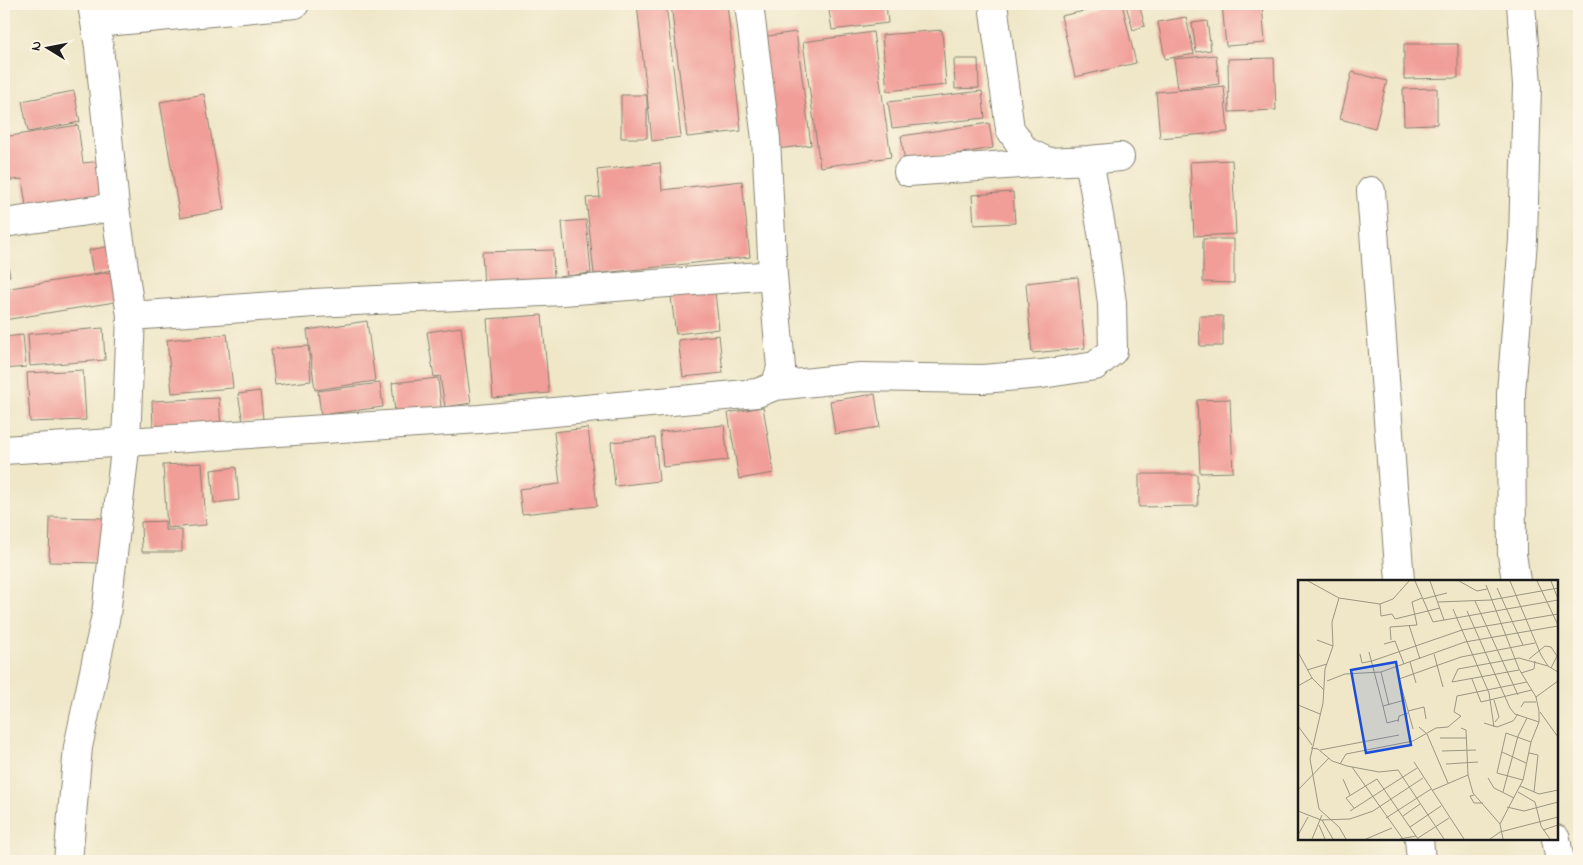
<svg xmlns="http://www.w3.org/2000/svg" width="1583" height="865" font-family="'Indie Flower',sans-serif">
  <style>
    .building { fill: #f19e98 }
    .lines { fill: none; stroke-linecap: round; stroke-linejoin: round }
    .minor-casing { stroke: #868272; stroke-width: 30 }
    .minor { stroke: #fff; stroke-width: 28 }
    .inset-road { fill: none; stroke: #9b9683; stroke-width: 1 }
    .view { fill: #1d4ed8; fill-opacity: 0.15; stroke: #1d4ed8; stroke-width: 2.5 }
    .inset-edge { fill: none; stroke: #1c1c1c; stroke-width: 2.5 }
  </style>
  <rect width="100%" height="100%" fill="#fcf5e5"/>
  <filter id="ink" filterUnits="userSpaceOnUse"><feTurbulence type="fractalNoise" baseFrequency=".02" numOctaves="2"/><feDisplacementMap in="SourceGraphic" scale="10" xChannelSelector="R" yChannelSelector="G"/><feConvolveMatrix kernelMatrix="1 2 1 2 8 2 1 2 1" color-interpolation-filters="sRGB"/></filter>
  <filter id="wash" filterUnits="userSpaceOnUse"><feTurbulence type="fractalNoise" baseFrequency=".0096" numOctaves="4" result="noise"/><feDisplacementMap in="SourceGraphic" scale="20" xChannelSelector="R" yChannelSelector="G"/><feGaussianBlur stdDeviation="1.12" result="paint"/><feColorMatrix in="noise" values="0 0 0 0 0 0 0 0 0 0 0 0 0 0 0 0 0 1.4 0 .05"/><feComposite in="paint" operator="in"/></filter>
  <g filter="url(#wash)">
    <rect width="100%" height="100%" fill="#efe7c8"/>
    <g id="blocks">
      <!-- building -->
      <path class="building" d="M 637,4 L 666,4 L 681,137 L 652,141 Z
        M 671,4 L 727,4 L 741,131 L 687,137 Z
        M 828,4 L 886,4 L 888,23 L 832,30 Z
        M 1116,4 L 1122,4 L 1136,63 L 1075,77 L 1061,16 Z
        M 1131,4 L 1139,4 L 1145,26 L 1133,30 L 1126,5 Z
        M 1222,4 L 1262,4 L 1265,43 L 1226,46 Z
        M 1186,17 L 1194,54 L 1165,59 L 1158,22 Z
        M 1207,21 L 1211,50 L 1196,52 L 1192,23 Z
        M 942,30 L 946,85 L 887,91 L 882,35 Z
        M 796,32 L 811,145 L 776,149 L 761,37 Z
        M 873,32 L 891,157 L 820,167 L 803,42 Z
        M 1404,44 L 1458,44 L 1458,78 L 1404,79 Z
        M 1216,55 L 1219,84 L 1178,89 L 1174,59 Z
        M 1274,58 L 1276,110 L 1229,112 L 1228,59 Z
        M 954,59 L 978,59 L 979,88 L 955,89 Z
        M 1352,72 L 1387,81 L 1375,128 L 1340,119 Z
        M 1224,86 L 1228,132 L 1160,138 L 1156,92 Z
        M 1437,88 L 1437,124 L 1404,125 L 1403,89 Z
        M 74,91 L 80,122 L 28,132 L 22,101 Z
        M 982,91 L 985,118 L 892,128 L 888,102 Z
        M 204,94 L 224,210 L 180,218 L 160,102 Z
        M 621,95 L 647,95 L 647,138 L 621,138 Z
        M 989,123 L 993,148 L 905,162 L 901,136 Z
        M 78,125 L 83,163 L 102,161 L 107,195 L 26,206 L 22,179 L 4,181 L 4,137 Z
        M 1232,160 L 1236,234 L 1194,236 L 1190,162 Z
        M 660,163 L 662,190 L 742,181 L 750,257 L 594,274 L 586,198 L 600,197 L 597,170 Z
        M 1013,192 L 1015,223 L 974,225 L 972,195 Z
        M 586,220 L 591,273 L 567,276 L 562,222 Z
        M 1203,239 L 1234,239 L 1234,283 L 1203,282 Z
        M 111,246 L 115,269 L 93,274 L 89,250 Z
        M 4,248 L 10,276 L 4,277 Z
        M 553,250 L 554,284 L 484,287 L 482,252 Z
        M 117,271 L 121,301 L 4,320 L 4,289 Z
        M 1078,277 L 1085,348 L 1032,353 L 1026,283 Z
        M 715,292 L 719,329 L 676,334 L 671,297 Z
        M 542,315 L 549,393 L 493,398 L 487,319 Z
        M 1199,316 L 1223,316 L 1223,346 L 1200,346 Z
        M 367,321 L 375,381 L 315,390 L 307,330 Z
        M 461,327 L 471,403 L 445,407 L 440,376 L 434,377 L 427,332 Z
        M 103,328 L 105,360 L 30,366 L 28,334 Z
        M 227,334 L 233,388 L 172,393 L 167,340 Z
        M 23,335 L 26,367 L 4,369 L 4,337 Z
        M 719,335 L 723,373 L 683,377 L 678,340 Z
        M 308,346 L 311,381 L 275,385 L 271,349 Z
        M 83,370 L 86,420 L 30,422 L 27,373 Z
        M 438,378 L 441,407 L 395,413 L 392,383 Z
        M 380,383 L 383,407 L 321,415 L 318,391 Z
        M 260,391 L 263,419 L 243,422 L 238,394 Z
        M 875,394 L 880,427 L 835,434 L 830,401 Z
        M 219,398 L 221,428 L 153,431 L 152,401 Z
        M 1230,399 L 1233,472 L 1200,473 L 1197,400 Z
        M 763,407 L 774,473 L 739,479 L 728,413 Z
        M 724,425 L 728,460 L 663,467 L 660,432 Z
        M 588,428 L 597,506 L 522,514 L 519,489 L 560,484 L 554,432 Z
        M 655,438 L 659,481 L 615,486 L 611,442 Z
        M 202,463 L 206,525 L 167,528 L 163,465 Z
        M 236,467 L 239,500 L 214,503 L 211,470 Z
        M 1139,474 L 1197,474 L 1198,506 L 1139,507 Z
        M 50,517 L 106,518 L 105,563 L 49,562 Z
        M 165,521 L 165,530 L 182,530 L 182,552 L 142,552 L 141,522 Z"/>
    </g>
  </g>
  <g filter="url(#ink)">
    <use href="#blocks" fill-opacity="0" stroke="#868272" stroke-width="1"/>
    <g class="lines">
      <defs>
        <path id="minor" d="M 993,4 L 1010,129 L 1025,151 L 1048,162 L 1089,160 L 1120,157
          M 96,23 L 295,4
          M 908,172 L 1048,162
          M 1371,191 L 1400,581
          M 4,223 L 115,207
          M 131,316 L 314,303 L 563,291 L 773,275
          M 775,386 L 860,377 L 983,379 L 1042,374 L 1095,366 L 1113,351 L 1112,303 L 1103,238 L 1089,160
          M 4,450 L 479,419 L 757,393 L 775,386 L 781,368 L 773,275 L 766,139 L 749,4
          M 1516,581 L 1512,554 L 1511,393 L 1523,240 L 1527,85 L 1521,4
          M 1419,839 L 1421,861
          M 1556,839 L 1560,861
          M 68,861 L 78,747 L 106,615 L 126,441 L 131,316 L 115,207 L 99,47 L 92,4"/>
      </defs>
      <!-- minor casing -->
      <use href="#minor" class="minor-casing"/>
      <!-- minor -->
      <use href="#minor" class="minor"/>
    </g>
  </g>
  <!-- overview -->
  <g transform="translate(1298 580)">
    <rect width="260" height="260" fill="#efe7c8"/>
    <path class="inset-road" d="M 10,1 L 41,18 L 82,24 L 95,19 L 111,1M 117,1 L 135,42 L 260,20M 132,1 L 146,40M 161,1 L 179,11 L 189,9M 212,1 L 243,75 L 250,86 L 260,92M 239,1 L 260,45M 253,1 L 260,19M 188,5 L 221,89 L 238,117 L 241,131 L 241,142 L 233,162 L 225,200 L 202,244 L 205,259M 199,8 L 225,65M 41,18 L 34,42 L 35,66 L 27,89 L 25,123 L 12,179 L 21,229 L 41,247 L 48,259M 125,19 L 149,13M 177,21 L 220,115M 140,22 L 193,20 L 260,8M 82,24 L 83,36 L 94,34 L 97,39 L 142,28M 155,29 L 191,113 L 196,147M 169,31 L 212,128 L 217,134 L 241,142M 111,45 L 122,79M 19,60 L 35,66M 93,60 L 92,47 L 119,45 L 114,22 L 124,18M 86,64 L 97,61 L 106,84M 0,72 L 14,98 L 26,110M 71,72 L 85,126 L 107,120M 62,74 L 64,83 L 74,81 L 164,50 L 260,34M 136,74 L 145,107M 231,79 L 247,66 L 253,67 L 259,76 L 253,88M 112,82 L 118,103M 98,87 L 115,149M 9,90 L 29,84M 221,90 L 154,102 L 160,89 L 221,78 L 250,86M 83,92 L 91,125M 223,93 L 236,89 L 237,81M 101,99 L 163,77 L 237,63M 174,99 L 183,122 L 234,110M 29,101 L 47,94 L 83,92 L 167,62 L 260,46M 0,106 L 14,98M 238,117 L 260,101M 196,120 L 201,137 L 197,142M 0,125 L 22,134M 85,126 L 89,143 L 100,140M 223,127 L 226,122 L 238,122M 110,131 L 126,127 L 128,139M 242,132 L 260,157M 100,142 L 101,136 L 110,133M 186,143 L 199,147 L 215,141 L 220,134M 0,146 L 14,165M 121,147 L 129,154 L 150,203M 163,148 L 168,150 L 170,195 L 175,213 L 202,244M 142,158 L 169,158M 13,168 L 20,169 L 34,181 L 49,186 L 81,192 L 100,190 L 146,259M 22,170 L 101,155M 144,171 L 178,170M 204,172 L 228,183M 231,173 L 240,175 L 236,212M 116,182 L 166,259M 42,184 L 48,174 L 115,161 L 138,148 L 150,147 L 163,136 L 156,132 L 159,116 L 229,102M 148,184 L 180,182M 54,187 L 105,259M 190,198 L 196,208 L 216,218M 45,199 L 52,215M 225,200 L 199,193 L 208,153 L 233,162M 222,206 L 241,214 L 260,210M 0,210 L 31,178M 135,210 L 170,195M 205,212 L 220,156 L 229,138M 220,212 L 237,222 L 243,246 L 252,259M 176,215 L 172,216 L 176,223 L 185,223M 209,227 L 226,231 L 260,222M 56,228 L 48,218 L 79,199 L 120,259M 0,231 L 23,240 L 52,239 L 75,231 L 125,198M 52,231 L 119,188M 105,236 L 122,224M 88,238 L 133,209M 24,240 L 35,259M 21,245 L 27,259M 112,247 L 143,226M 245,250 L 260,245M 0,255 L 10,237M 120,258 L 151,238M 14,259 L 24,235M 68,259 L 94,248M 102,259 L 118,256M 192,259 L 202,252 L 260,237"/>
    <path class="view" d="M 98,82 L 113,165 L 68,173 L 53,90 Z"/>
    <rect width="260" height="260" class="inset-edge"/>
  </g>
  <!-- margin -->
  <rect width="1583" height="865" fill="none" stroke="#fcf5e5" stroke-width="20"/>
  <!-- north arrow -->
  <g transform="translate(48 48) rotate(280)" stroke="#fcf5e5" stroke-width="4" paint-order="stroke">
  <path d="M0-4L9 19L0 12L-9 19Z" fill="#1c1c1c"/>
  <text y="-8" font-size="14" font-weight="bold" text-anchor="middle" fill="#1c1c1c">N</text>
  </g>
</svg>
